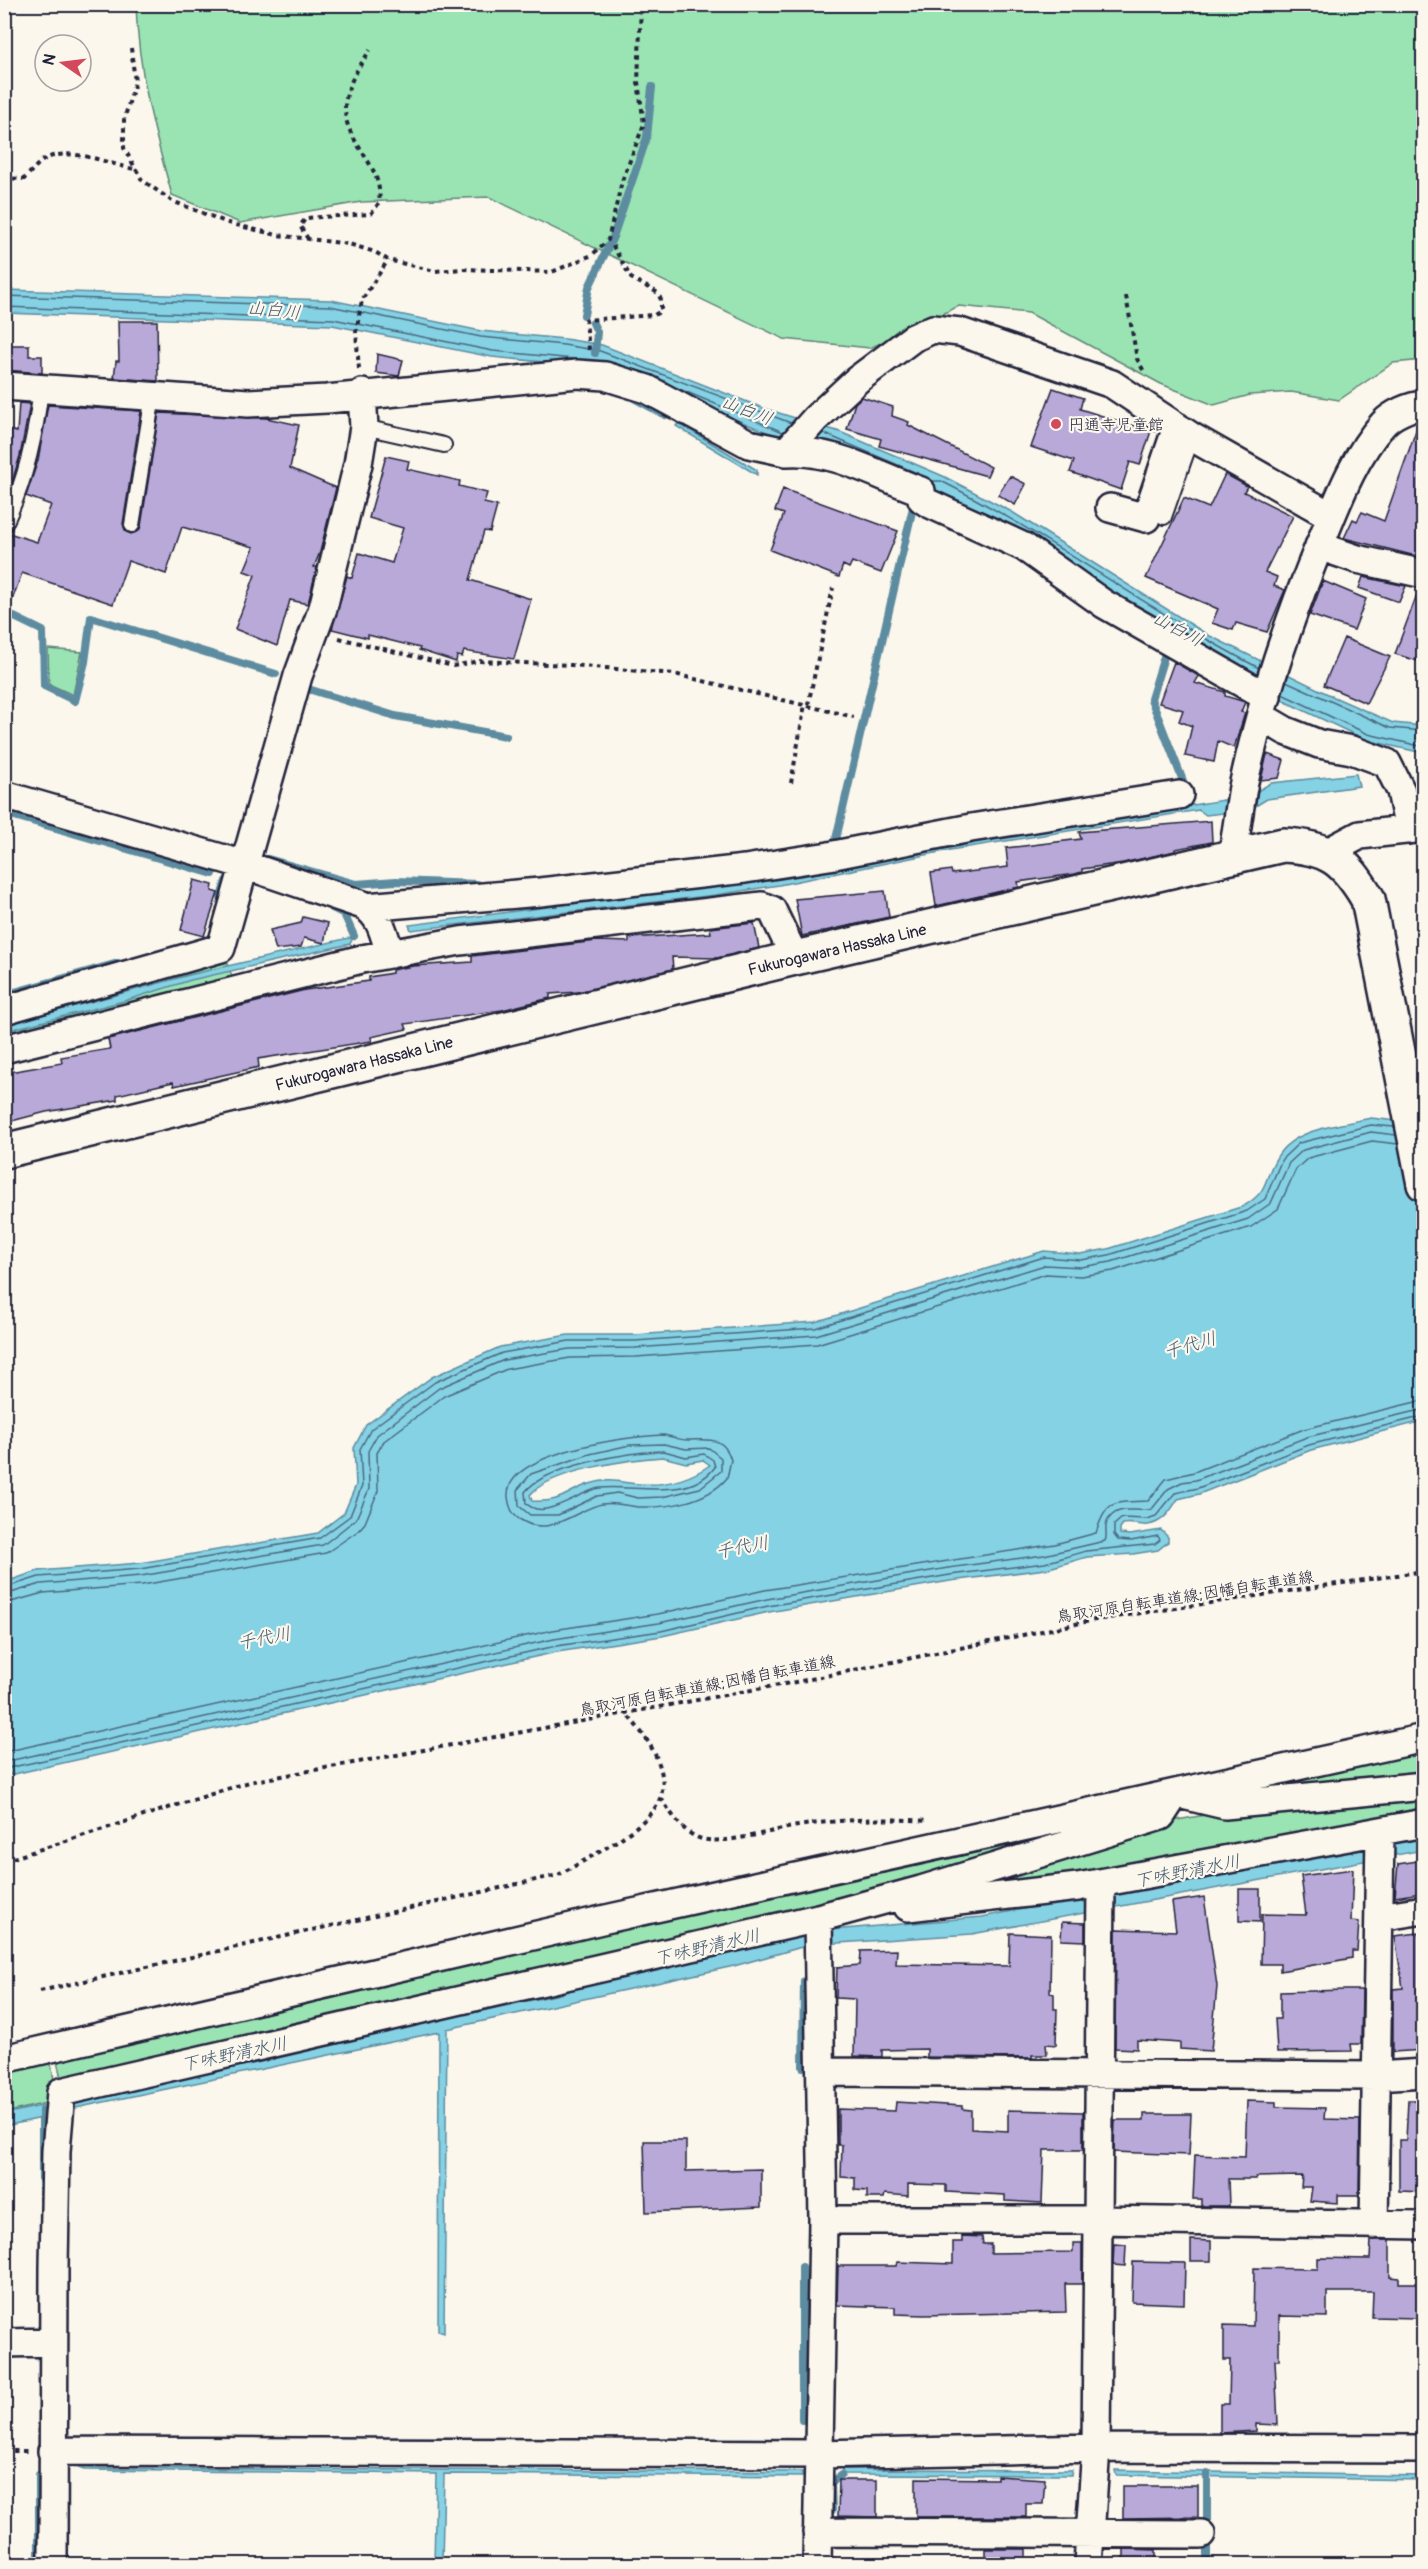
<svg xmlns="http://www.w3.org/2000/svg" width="1428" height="2569" font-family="Pangolin,'Klee One',sans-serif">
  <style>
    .green { fill: #9ae4b3; stroke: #5e8377; stroke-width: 1.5 }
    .water { fill: #85d2e4; stroke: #5d8ca0; stroke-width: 1.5; fill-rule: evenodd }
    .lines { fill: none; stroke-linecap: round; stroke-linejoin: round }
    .shore { stroke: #4a687f; stroke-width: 1.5 }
    .stream { stroke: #5d8ca0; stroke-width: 8 }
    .building { fill: #b8a9d9; stroke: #22223b; stroke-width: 1.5 }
    .lane-casing { stroke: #22223b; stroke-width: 18 }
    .street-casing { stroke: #22223b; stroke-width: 32 }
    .secondary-casing { stroke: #22223b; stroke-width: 38 }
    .path { stroke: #22223b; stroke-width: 4; stroke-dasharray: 4.5 4.5; stroke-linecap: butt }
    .lane { stroke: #fbf7ec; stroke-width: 14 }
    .street { stroke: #fbf7ec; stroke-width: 27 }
    .secondary { stroke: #fbf7ec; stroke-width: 33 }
    .poi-dot { fill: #d1495b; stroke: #fbf7ec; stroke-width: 2 }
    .labels { text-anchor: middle; stroke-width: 4.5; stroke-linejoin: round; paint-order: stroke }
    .poi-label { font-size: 16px; fill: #22223b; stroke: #fbf7ec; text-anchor: start }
    .street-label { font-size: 16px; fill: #22223b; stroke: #fbf7ec }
    .water-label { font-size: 18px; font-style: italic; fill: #40576e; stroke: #fbf7ec }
  </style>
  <rect width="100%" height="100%" fill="#fbf7ec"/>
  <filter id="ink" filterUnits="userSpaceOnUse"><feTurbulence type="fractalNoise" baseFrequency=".0167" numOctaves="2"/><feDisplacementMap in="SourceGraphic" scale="12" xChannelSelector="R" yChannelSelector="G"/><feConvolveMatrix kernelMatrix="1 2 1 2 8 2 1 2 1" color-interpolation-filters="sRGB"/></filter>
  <g filter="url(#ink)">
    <!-- green -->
    <path class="green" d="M 136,5 L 1423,5 L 1423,360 L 1393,363 L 1339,400 L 1291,392 L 1250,395 L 1214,405 L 1161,384 L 1029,313 L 959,306 L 870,348 L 784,339 L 489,197 L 361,202 L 240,223 L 172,195 C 154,131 138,71 136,5 Z
      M 48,649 L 82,652 L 73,695 L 49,684 Z
      M 225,954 L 232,977 L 5,1040 L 5,1016 Z
      M 1423,1749 L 1423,1778 L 1216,1796 Z
      M 1423,1795 L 1423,1809 L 1041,1881 L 928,1897 L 1172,1821 L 1216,1813 Z
      M 1104,1819 L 947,1875 L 61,2078 L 55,2053 Z
      M 49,2054 L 54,2079 L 46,2103 L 5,2113 L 4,2065 Z"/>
    <!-- water -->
    <path class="water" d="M 5,290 L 331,300 L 481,331 L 565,339 L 602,345 L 763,408 L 840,432 L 943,476 L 1012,512 L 1208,635 L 1334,697 L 1393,723 L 1423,726 L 1423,753 L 1366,740 L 1286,702 L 1184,646 L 1073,576 L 779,437 L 647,383 L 564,364 L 492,357 L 332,325 L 5,313 Z
      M 678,423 L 757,470 L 757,475 L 676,426 Z
      M 1356,774 L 1359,786 L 1267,799 L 1249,810 L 1206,815 L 1199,810 L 950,850 L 779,885 L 716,895 L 411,930 L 409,925 L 803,874 L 986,838 L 1249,796 L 1271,783 Z
      M 353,937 L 350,944 L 191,980 L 124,1001 L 5,1031 L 5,1025 L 189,975 Z
      M 1371,1118 L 1423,1124 L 1423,1421 L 1311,1450 L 1199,1494 L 1178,1499 C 1171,1510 1163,1523 1148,1525 C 1140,1526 1132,1522 1123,1524 L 1120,1528 L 1120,1534 L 1130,1535 L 1161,1530 L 1168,1537 L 1168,1542 L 1158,1550 L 1133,1554 L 1087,1557 L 1046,1569 L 950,1581 L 769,1612 L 662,1636 L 557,1652 L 5,1776 L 5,1582 L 38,1571 L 140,1563 L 318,1533 L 344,1513 L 356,1485 L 354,1448 L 366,1425 L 432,1377 L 500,1347 L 568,1335 L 635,1335 L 815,1322 L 1044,1251 L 1080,1254 L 1108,1249 L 1244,1206 C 1271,1189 1262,1181 1277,1157 C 1293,1128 1341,1125 1371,1118 ZM 663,1457 L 686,1463 L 703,1460 L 710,1465 C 690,1479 665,1486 639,1484 C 623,1483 610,1478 593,1483 C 566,1490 565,1503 532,1501 L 530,1495 C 550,1470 632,1459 663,1457 Z
      M 1423,1832 L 1423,1850 L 972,1934 L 809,1945 L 734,1966 L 447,2029 L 444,2333 L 438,2331 L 439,2032 L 47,2114 L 37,2119 L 5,2126 L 4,2114 L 560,1994 L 574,1987 L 748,1949 L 809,1932 L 982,1917 Z
      M 78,2468 L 802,2472 L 802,2477 L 444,2474 L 442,2564 L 434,2564 L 436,2474 L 84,2470 Z
      M 842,2469 L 1072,2470 L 1071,2475 L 842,2474 Z
      M 1115,2470 L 1423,2476 L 1424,2480 L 1116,2475 Z"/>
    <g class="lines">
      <!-- shore -->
      <path class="shore" d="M 4,296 L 330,306 L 481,337 L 564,345 L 600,351 L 791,423
        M 4,307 L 333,319 L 493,351 L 574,359
        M 677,388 L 783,432
        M 823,433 L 919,474
        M 931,481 L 941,481 C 1051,536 1149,611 1259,668
        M 1286,681 L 1390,728 L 1424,731
        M 1282,694 L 1368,734 L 1424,747
        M 663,1435 C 671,1436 679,1440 687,1440 C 707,1440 724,1435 731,1460 L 727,1478 C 707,1502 668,1508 638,1507 C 626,1506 616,1502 602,1504 C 578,1508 550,1539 521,1520 C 513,1516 509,1506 508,1497 C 504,1452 630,1436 663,1435 Z
        M 664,1444 L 686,1449 L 709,1448 L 721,1458 L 721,1471 L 700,1488 L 662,1497 L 638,1498 L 617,1493 L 597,1496 L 558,1515 L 530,1515 L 519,1506 L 518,1489 L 531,1474 L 590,1454 L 630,1445 Z
        M 664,1451 L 686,1457 L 704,1454 L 713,1460 L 715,1467 C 689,1502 634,1484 600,1488 C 581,1490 543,1523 526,1503 L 525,1492 C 544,1466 632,1451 664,1451 Z
        M 4,1588 L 39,1577 L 140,1569 L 320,1538 L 350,1516 L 362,1486 L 360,1449 L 371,1429 L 435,1382 L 502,1353 L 569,1341 L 635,1341 L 815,1328 L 1044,1257 L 1081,1260 L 1109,1255 L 1247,1211 L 1265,1199 L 1282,1159 L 1299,1143 L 1371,1125 L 1394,1127
        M 4,1595 L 41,1584 L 141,1576 L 323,1545 L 356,1519 L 369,1489 L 368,1451 L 377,1435 L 439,1388 L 504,1360 L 569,1349 L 635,1348 L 816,1335 L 1045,1265 L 1081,1267 L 1111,1262 L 1248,1219 L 1271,1203 L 1289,1163 L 1303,1150 L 1371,1132 L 1396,1135
        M 4,1604 L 43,1593 L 142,1585 L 326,1553 L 358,1531 L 365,1523 L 378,1491 L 377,1453 L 384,1441 L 444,1396 L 507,1369 L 570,1358 L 636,1357 L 817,1344 L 1046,1274 L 1081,1276 L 1113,1271 L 1251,1227 L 1278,1209 L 1296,1169 L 1308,1158 L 1372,1141 L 1398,1144
        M 4,1752 L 553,1630 L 658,1614 L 765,1590 L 1055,1544 L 1096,1533 C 1107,1498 1114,1503 1148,1501 L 1166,1479 L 1194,1472 L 1304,1429 L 1424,1400
        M 4,1762 L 554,1639 L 659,1623 L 767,1599 L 948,1568 L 1044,1555 L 1105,1541 C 1108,1535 1104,1529 1107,1522 C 1117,1502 1137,1514 1152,1509 L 1168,1489 L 1182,1482 L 1196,1480 L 1307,1437 L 1424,1409
        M 4,1769 L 556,1646 L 661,1631 L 768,1606 L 950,1575 L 1045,1563 L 1086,1551 L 1155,1544 L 1160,1540 L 1158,1536 L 1131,1541 L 1118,1540 L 1114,1535 L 1114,1525 L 1122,1518 L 1147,1519 L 1156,1516 L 1175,1493 L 1198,1488 L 1309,1445 L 1424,1416"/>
      <!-- stream -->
      <path class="stream" d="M 584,315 L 589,287 L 613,237 L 647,137 L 652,87
        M 593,323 L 597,332 L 595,353
        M 630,396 L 665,415
        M 4,612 L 43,631 L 44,686 L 75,701 L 85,662 L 91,617 L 276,674
        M 1167,647 L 1151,699 L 1185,786
        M 305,688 L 395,716 L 506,736
        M 4,813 L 213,874
        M 836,839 L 914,503
        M 268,859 L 356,884 L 396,881 L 477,884
        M 221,897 L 226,881
        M 332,908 L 344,914 L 354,936
        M 4,995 L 118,963
        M 803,2067 L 804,1981
        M 42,2197 L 42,2111
        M 802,2420 L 802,2267
        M 39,2475 L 39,2564
        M 832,2510 L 831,2483 L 841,2475
        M 832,2564 L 832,2560
        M 1207,2564 L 1207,2474"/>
    </g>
    <!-- building -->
    <path class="building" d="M 118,321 L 157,321 L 158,381 L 114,378 L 116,361 L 119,361 Z
      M 4,345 L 29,345 L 29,356 L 42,356 L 42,373 L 4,370 Z
      M 377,354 L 403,360 L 399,376 L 376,373 Z
      M 1053,388 L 1083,398 L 1080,409 L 1151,431 L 1140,465 L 1130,462 L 1121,490 L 1070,472 L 1074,461 L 1031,447 Z
      M 862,397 L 893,407 L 892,416 L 909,422 L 908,425 L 991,467 L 987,476 L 879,446 L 881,439 L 847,429 L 855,403 Z
      M 19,403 L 30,404 L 20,456 L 9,491 L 4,489 L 4,429 L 17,432 Z
      M 48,405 L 141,411 L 123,524 L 126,532 L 131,534 L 139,531 L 141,526 L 159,413 L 266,418 L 299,425 L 290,468 L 336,488 L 320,552 L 314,567 L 317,567 L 308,604 L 290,600 L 277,646 L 235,629 L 255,575 L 244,571 L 254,547 L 182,527 L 166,574 L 128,561 L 113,604 L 22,573 L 7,614 L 4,613 L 4,535 L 9,533 L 37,542 L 51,505 L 26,496 L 38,460 Z
      M 1424,421 L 1424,549 L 1420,557 L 1344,538 L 1353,519 L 1357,521 L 1362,512 L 1384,521 L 1419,422 Z
      M 386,456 L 409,461 L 407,469 L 460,481 L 459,486 L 487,493 L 484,503 L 497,506 L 490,532 L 484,531 L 470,580 L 531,599 L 514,659 L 464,651 L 462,657 L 457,656 L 456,662 L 419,650 L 420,648 L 368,635 L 368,638 L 332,629 L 347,576 L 352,578 L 359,553 L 392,563 L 403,528 L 369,518 Z
      M 1225,474 L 1247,486 L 1244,492 L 1293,516 L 1265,572 L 1277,577 L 1274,586 L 1285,590 L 1267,632 L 1236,623 L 1233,630 L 1212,623 L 1218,609 L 1146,578 L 1184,498 L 1209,508 Z
      M 1010,476 L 1026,484 L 1015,505 L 998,495 Z
      M 783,489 L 898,531 L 881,573 L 852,562 L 849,568 L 843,565 L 839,577 L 770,550 L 784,514 L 775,511 Z
      M 1363,577 L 1406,586 L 1399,602 L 1359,588 Z
      M 1323,581 L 1366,599 L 1354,630 L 1310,615 Z
      M 1419,589 L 1424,589 L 1424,663 L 1395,654 Z
      M 1344,638 L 1390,657 L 1366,703 L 1324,685 Z
      M 1174,662 L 1199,676 L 1195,683 L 1225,692 L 1225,696 L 1245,702 L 1241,712 L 1245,713 L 1234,748 L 1218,741 L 1214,762 L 1185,756 L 1192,726 L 1179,721 L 1183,710 L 1159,703 Z
      M 1267,754 L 1284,760 L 1279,778 L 1261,780 Z
      M 1211,821 L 1212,842 L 1175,849 L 1175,851 L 1123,863 L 1082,869 L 1082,872 L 1075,874 L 1018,882 L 1019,887 L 936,906 L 931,873 L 951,870 L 952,874 L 1008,867 L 1006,848 L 1081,839 L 1079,832 Z
      M 194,880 L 213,885 L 212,891 L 218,893 L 204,936 L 181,930 Z
      M 885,891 L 889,917 L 802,936 L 795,899 Z
      M 303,917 L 328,923 L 324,943 L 304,938 L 301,947 L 276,950 L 270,930 L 301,923 Z
      M 754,923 L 759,948 L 717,958 L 672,957 L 673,969 L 578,992 L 550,994 L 550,998 L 502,1010 L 405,1024 L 407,1029 L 371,1037 L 372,1041 L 258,1059 L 259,1067 L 174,1086 L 173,1082 L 117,1095 L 117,1100 L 46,1112 L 4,1123 L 4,1073 L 62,1063 L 61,1057 L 110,1049 L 108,1039 L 305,990 L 369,981 L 369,977 L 392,973 L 392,970 L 413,966 L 472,962 L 472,956 L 597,941 L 629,942 L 629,938 L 711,933 L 710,928 Z
      M 1424,1860 L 1424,1888 L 1420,1889 L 1421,1893 L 1395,1897 L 1398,1864 Z
      M 1353,1869 L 1351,1921 L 1359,1922 L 1357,1951 L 1352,1951 L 1352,1958 L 1280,1971 L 1280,1964 L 1261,1964 L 1262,1914 L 1306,1915 L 1301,1876 Z
      M 1239,1889 L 1260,1889 L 1260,1922 L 1239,1921 Z
      M 1204,1897 L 1217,1986 L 1211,2051 L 1180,2049 L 1180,2043 L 1137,2040 L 1137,2049 L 1115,2048 L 1116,1929 L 1176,1931 L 1172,1902 Z
      M 1062,1922 L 1085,1923 L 1085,1941 L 1061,1940 Z
      M 1010,1933 L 1051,1935 L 1050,1993 L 1054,1994 L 1054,2009 L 1057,2009 L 1056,2045 L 1046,2044 L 1047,2055 L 1032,2055 L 1032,2058 L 927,2057 L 927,2049 L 882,2050 L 882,2057 L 854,2056 L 855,1999 L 836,1998 L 837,1967 L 860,1965 L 861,1951 L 897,1950 L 896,1964 L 1009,1966 Z
      M 1418,1933 L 1419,1936 L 1424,1935 L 1424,2050 L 1393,2052 L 1393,1989 L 1403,1988 L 1395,1936 Z
      M 1345,1990 L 1362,1990 L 1361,2044 L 1351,2044 L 1352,2051 L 1277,2052 L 1275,2019 L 1280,2019 L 1280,1992 Z
      M 1408,2100 L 1424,2100 L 1424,2192 L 1399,2191 L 1399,2140 L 1406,2140 Z
      M 1247,2101 L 1276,2102 L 1276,2107 L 1325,2108 L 1324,2119 L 1360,2120 L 1359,2195 L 1338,2195 L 1338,2203 L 1310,2201 L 1312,2187 L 1301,2187 L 1302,2176 L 1256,2177 L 1256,2179 L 1228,2179 L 1229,2206 L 1201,2206 L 1201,2199 L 1193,2199 L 1195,2155 L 1245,2157 Z
      M 896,2102 L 962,2106 L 962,2109 L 971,2110 L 971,2129 L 1008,2131 L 1008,2110 L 1083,2112 L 1083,2150 L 1044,2150 L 1042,2203 L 1005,2201 L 1005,2195 L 946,2192 L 946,2185 L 908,2184 L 908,2196 L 885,2194 L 884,2198 L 867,2198 L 867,2191 L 855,2190 L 855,2178 L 841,2177 L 842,2145 L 838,2145 L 838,2109 L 895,2111 Z
      M 1144,2114 L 1191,2114 L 1189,2155 L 1114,2152 L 1115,2120 L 1144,2120 Z
      M 644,2141 L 686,2141 L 686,2171 L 761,2169 L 761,2207 L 646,2212 Z
      M 962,2236 L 982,2237 L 983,2244 L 991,2244 L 991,2253 L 1073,2252 L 1073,2243 L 1082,2243 L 1082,2284 L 1065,2284 L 1066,2312 L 924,2315 L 895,2314 L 895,2307 L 837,2305 L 838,2266 L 896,2266 L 897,2262 L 953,2264 L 953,2242 L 962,2242 Z
      M 1191,2240 L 1211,2241 L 1211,2261 L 1191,2261 Z
      M 1371,2240 L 1390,2240 L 1390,2277 L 1399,2278 L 1399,2283 L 1419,2283 L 1418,2318 L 1372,2317 L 1373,2292 L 1327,2292 L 1327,2317 L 1279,2316 L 1279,2360 L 1275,2360 L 1278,2425 L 1256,2424 L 1256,2431 L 1220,2433 L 1220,2404 L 1229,2404 L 1230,2360 L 1224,2360 L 1224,2325 L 1253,2326 L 1254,2268 L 1318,2269 L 1318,2258 L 1370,2259 Z
      M 1114,2244 L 1126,2245 L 1125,2266 L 1113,2265 Z
      M 1133,2262 L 1185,2263 L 1184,2304 L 1132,2302 Z
      M 997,2476 L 1045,2479 L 1043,2504 L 1026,2504 L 1026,2517 L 916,2517 L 916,2478 L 997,2479 Z
      M 839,2480 L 877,2480 L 877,2517 L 838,2516 Z
      M 1123,2486 L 1198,2486 L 1198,2517 L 1123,2518 Z
      M 986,2549 L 1026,2549 L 1026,2565 L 986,2564 Z
      M 1124,2549 L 1156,2550 L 1156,2565 L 1124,2565 Z"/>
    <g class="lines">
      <defs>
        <path id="lane" d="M 364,427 L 444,445
          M 1164,517 L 1192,437
          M 132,525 L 153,396
          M 4,526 C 26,481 36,436 41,387"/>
        <path id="street" d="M 4,386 L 248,403 L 327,399 L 577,374 L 605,376 L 647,389 L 749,444 L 786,452 L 815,419 L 857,380 L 913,338 L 933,329 L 960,332 L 1112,384 L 1192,437 L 1331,516
          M 786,452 C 832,448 878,476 921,491 L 922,499 L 928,503 L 1024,547 L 1104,604 L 1267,697
          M 1110,508 L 1146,518 L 1177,427
          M 1319,546 L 1357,559 L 1424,574
          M 1262,717 L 1286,731 L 1319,744 L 1352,750 L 1387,763 L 1401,791 L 1409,830
          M 4,795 L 245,865 L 363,905 C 381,916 384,934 390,954
          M 1328,852 L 1360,835 L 1424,828
          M 1232,859 C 1236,835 1239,811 1243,787 C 1261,701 1291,613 1325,532 C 1340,495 1356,454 1383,424 C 1392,414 1410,406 1424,405
          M 366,907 L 540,892 L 745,869 L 829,856 L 971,828 L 1179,795
          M 4,1010 L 221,948 L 298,676 L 323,608 L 358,464 L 364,427 L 362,393
          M 4,1049 L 362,959 L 460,941 L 762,906 L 772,910 L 795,958
          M 1183,1795 L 1225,1805 L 1424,1786
          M 908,1907 L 1078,1887 L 1424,1823
          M 1379,1917 L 1424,1910
          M 4,2059 L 606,1919 L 1424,1738
          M 822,2072 L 1377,2076 L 1424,2073
          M 823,2220 L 1096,2220 L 1424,2225
          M 1374,2225 L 1380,1833
          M 4,2343 L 53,2342
          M 52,2451 L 817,2454 L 1096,2448 L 1424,2449
          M 817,2532 L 1201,2534
          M 53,2564 L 54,2267 L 56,2151 L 61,2092 L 818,1918 L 921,1890 L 1161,1816 L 1176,1793
          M 817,2564 L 823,2220 L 818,1918
          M 1088,2564 L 1096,2448 L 1101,1883"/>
        <path id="secondary" d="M 4,1151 L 795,958 L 1283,845 C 1329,847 1345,860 1368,899 L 1424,1184"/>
      </defs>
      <!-- lane casing -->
      <use href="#lane" class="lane-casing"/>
      <!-- street casing -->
      <use href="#street" class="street-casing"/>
      <!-- secondary casing -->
      <use href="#secondary" class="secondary-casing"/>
      <!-- path -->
      <path class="path" d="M 131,48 L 135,82 L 124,120 L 124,148 L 142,180 L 172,201 L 228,223 L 277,235 L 349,244 L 375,252 L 388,260 L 435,271 L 463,269 L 552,272 L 592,255 L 608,240 L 622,181 L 644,124 L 638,82 L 641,4
        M 4,178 L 24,179 C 31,172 37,164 45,159 C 71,146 108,164 134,169
        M 308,239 L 300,226 L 306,218 L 371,214 L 379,203 C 385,158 332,139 348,91 C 352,76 362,63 370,50
        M 1126,296 L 1137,359 L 1145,373
        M 589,350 L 586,320 L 654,315 L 661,311 L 661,300 L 658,293 L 631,278 L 613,246
        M 359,369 L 356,332 L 362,300 L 388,260
        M 339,638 L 453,666 L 479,661 L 571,665 L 674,674 L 854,717
        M 808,705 L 833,588
        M 791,783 L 805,704
        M 661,1798 C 671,1813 683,1834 702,1839 C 727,1845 772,1830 798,1826 C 841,1819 884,1818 927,1821
        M 4,1861 L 249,1782 L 801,1681 L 1095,1620 L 1424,1571
        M 40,1991 L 558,1875 C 584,1861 645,1829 658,1803 C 674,1772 645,1734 625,1713
        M 4,2451 L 28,2451"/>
      <!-- lane -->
      <use href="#lane" class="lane"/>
      <!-- street -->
      <use href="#street" class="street"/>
      <!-- secondary -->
      <use href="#secondary" class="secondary"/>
    </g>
  </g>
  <!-- markers -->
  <circle class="poi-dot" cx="1056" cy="424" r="6"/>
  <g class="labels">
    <!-- poi labels -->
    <g class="poi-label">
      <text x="1068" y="430">円通寺児童館</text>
    </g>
    <!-- street labels -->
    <g class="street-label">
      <text transform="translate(837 949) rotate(-13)" y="6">Fukurogawara Hassaka Line</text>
      <text transform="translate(364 1063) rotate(-14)" y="6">Fukurogawara Hassaka Line</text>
      <text transform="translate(1185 1596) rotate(-9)" y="6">鳥取河原自転車道線;因幡自転車道線</text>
      <text transform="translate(707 1685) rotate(-11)" y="6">鳥取河原自転車道線;因幡自転車道線</text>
    </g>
    <!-- water labels -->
    <g class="water-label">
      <text transform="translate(274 310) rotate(6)" y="6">山白川</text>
      <text transform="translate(747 410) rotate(21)" y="6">山白川</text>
      <text transform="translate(1178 629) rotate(28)" y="6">山白川</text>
      <text transform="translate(1190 1345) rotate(-16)" y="6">千代川</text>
      <text transform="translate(742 1547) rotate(-11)" y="6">千代川</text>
      <text transform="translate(264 1638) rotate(-11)" y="6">千代川</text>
      <text transform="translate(1187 1871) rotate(-11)" y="6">下味野清水川</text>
      <text transform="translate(707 1947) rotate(-13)" y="6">下味野清水川</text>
      <text transform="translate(234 2054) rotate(-12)" y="6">下味野清水川</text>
    </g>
  </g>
  <!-- margin -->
  <rect width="1428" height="2569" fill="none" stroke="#fbf7ec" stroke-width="24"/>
  <rect x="12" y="12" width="1404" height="2545" fill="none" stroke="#22223b" stroke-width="2" filter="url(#ink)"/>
  <!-- north arrow -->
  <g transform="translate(63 63) rotate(284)"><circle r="28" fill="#fbf7ec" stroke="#a4a2a5" stroke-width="1.5"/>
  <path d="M0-4.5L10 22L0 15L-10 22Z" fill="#d1495b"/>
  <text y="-9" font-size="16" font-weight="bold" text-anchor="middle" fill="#22223b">N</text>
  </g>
</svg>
